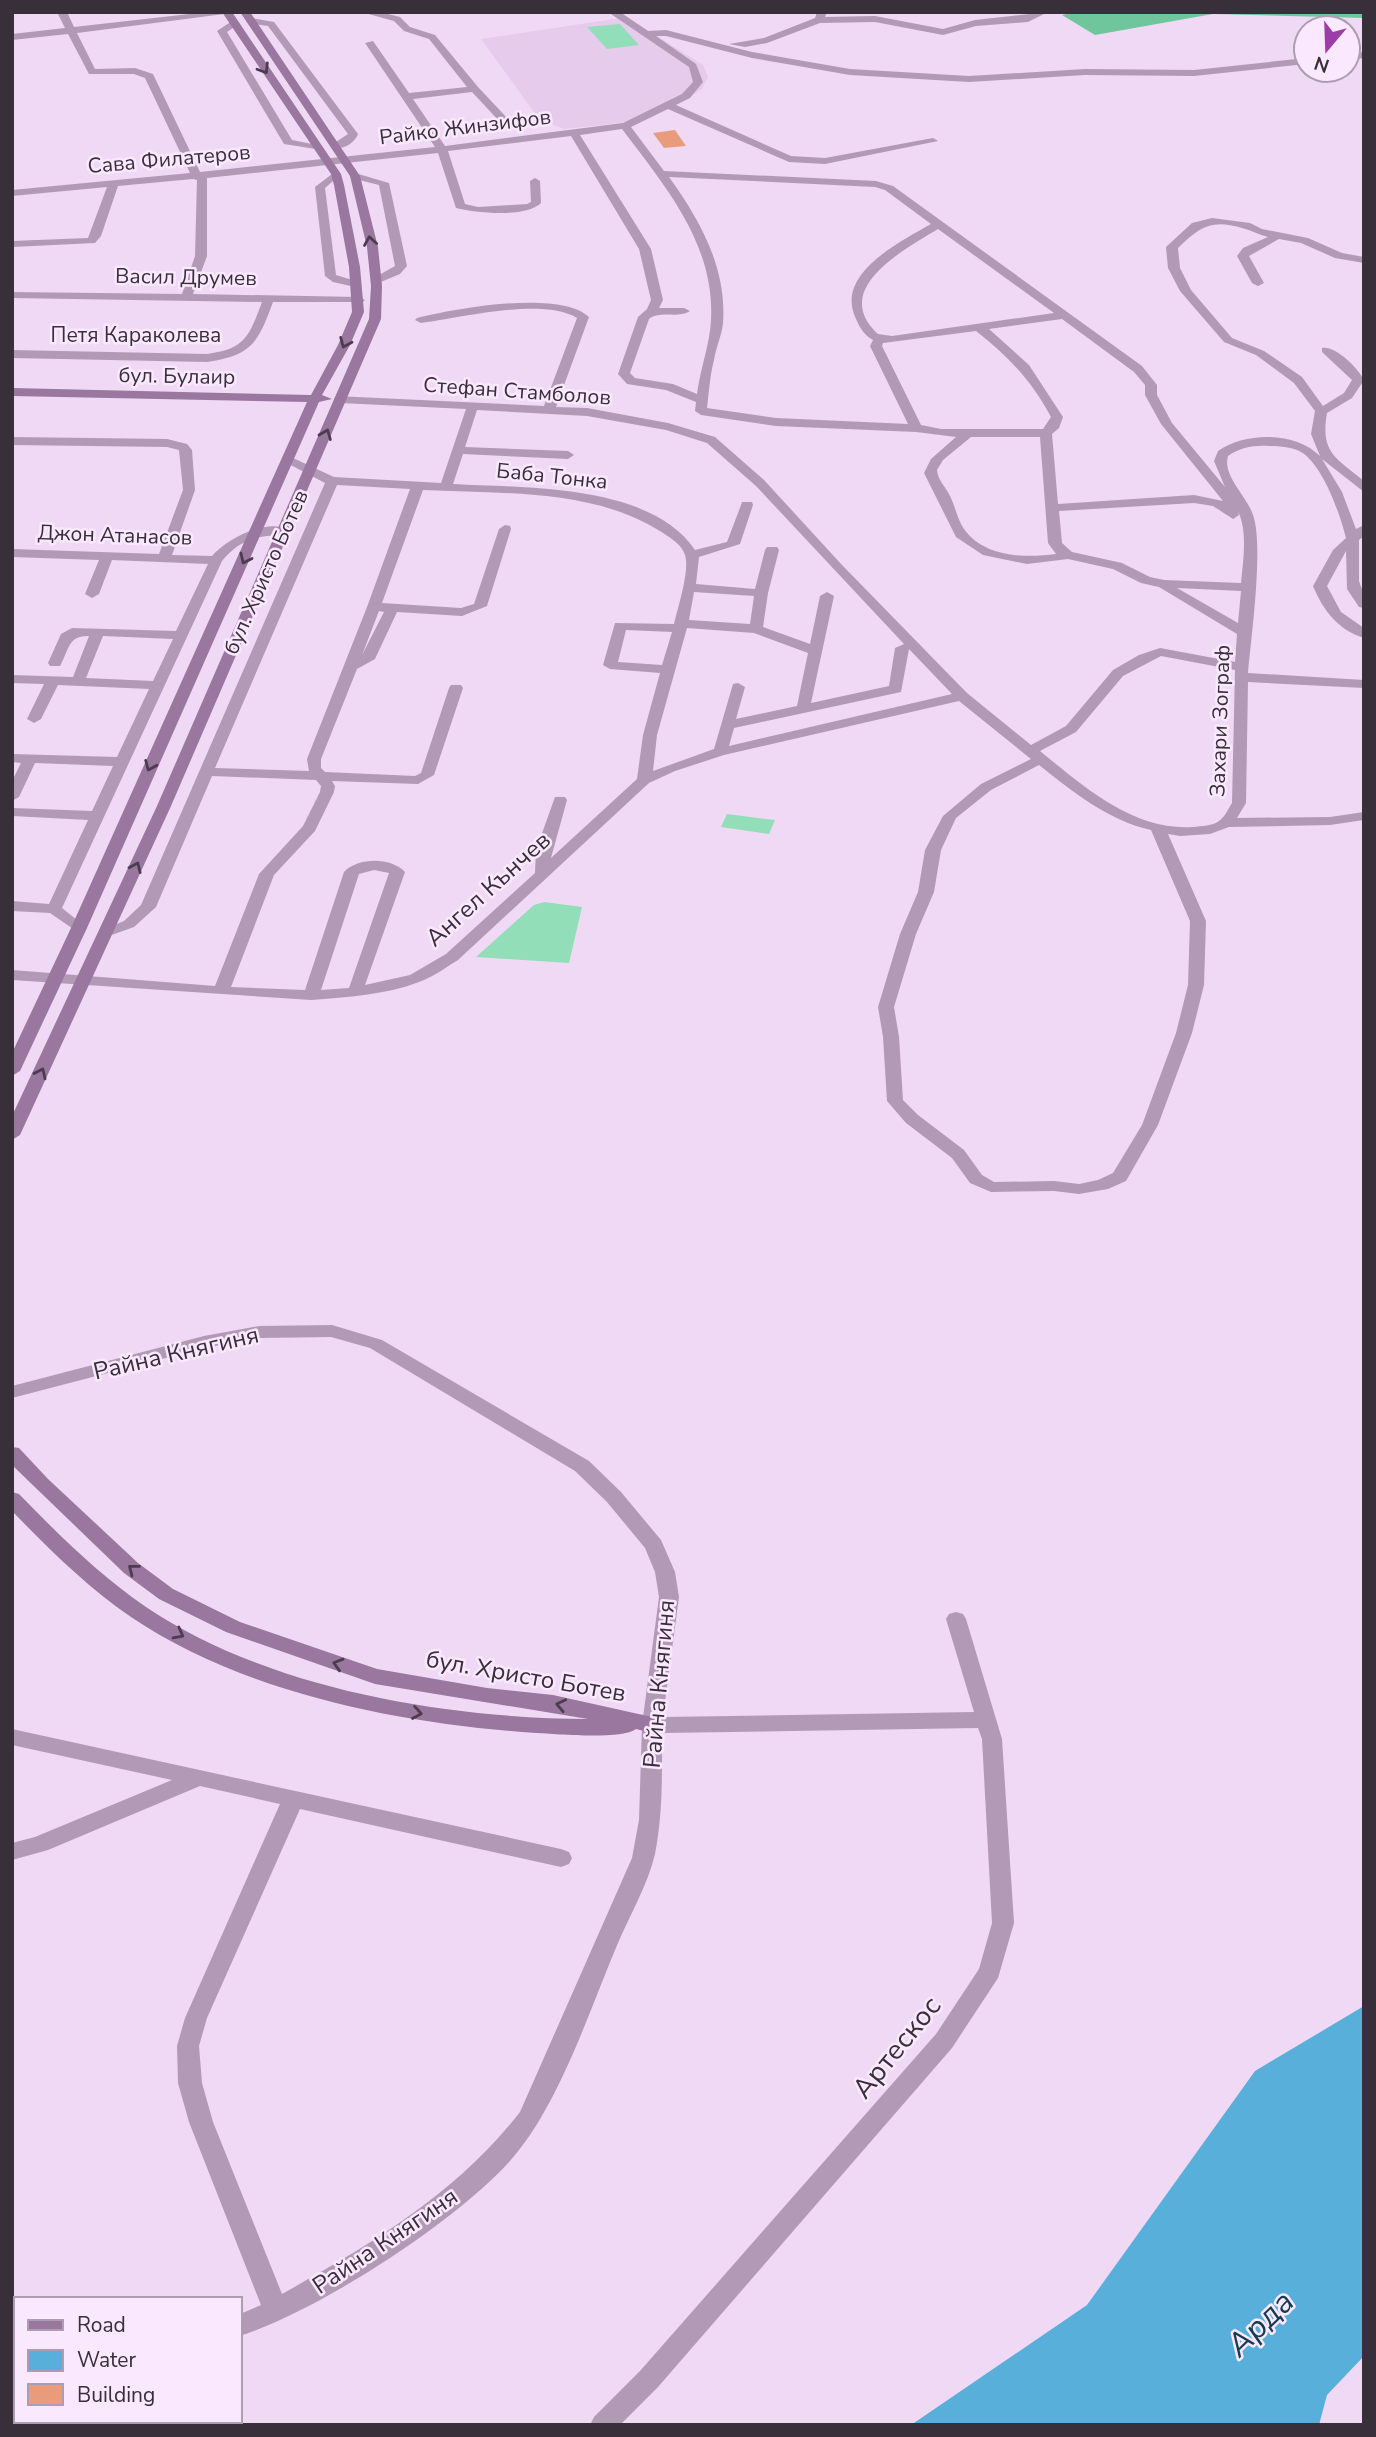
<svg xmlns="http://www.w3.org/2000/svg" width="1376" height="2437" font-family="'Nunito Sans',sans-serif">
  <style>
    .built { fill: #e6cbed }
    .green { fill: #92deb8 }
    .forest { fill: #70c69c }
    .water { fill: #58b0da }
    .building { fill: #e99c7b }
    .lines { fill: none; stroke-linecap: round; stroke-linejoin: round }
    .minor { fill: #b29ab6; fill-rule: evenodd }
    .secondary { fill: #99779f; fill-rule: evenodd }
    .oneway { stroke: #4b3d4e }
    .labels { text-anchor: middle; stroke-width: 5; stroke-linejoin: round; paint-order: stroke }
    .far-street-label { font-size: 21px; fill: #382f3a; stroke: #fae8ff }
    .street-label { font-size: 24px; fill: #382f3a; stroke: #fae8ff }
    .near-street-label { font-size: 28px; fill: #382f3a; stroke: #fae8ff }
    .near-water-label { font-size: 32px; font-style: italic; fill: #153c4e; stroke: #fae8ff }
  </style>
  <rect width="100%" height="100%" fill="#f0d9f5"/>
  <!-- built -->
  <path class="built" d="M 627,17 L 703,65 L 708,77 L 702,89 L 674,106 L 628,122 L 564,129 L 539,119 L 481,39 Z"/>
  <!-- green -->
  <path class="green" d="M 620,24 L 639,45 L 607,49 L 587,27 Z
    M 727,814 L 775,820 L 769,834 L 721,827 Z
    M 544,902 L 582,907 L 569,963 L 476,957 L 534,905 Z"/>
  <!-- forest -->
  <path class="forest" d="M 1075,12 L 1364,12 L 1364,18 L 1213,14 L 1095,35 L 1062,15 Z"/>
  <!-- water -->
  <path class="water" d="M 1364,2006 L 1364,2356 L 1327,2395 L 1319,2425 L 911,2425 L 1087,2305 L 1255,2071 Z"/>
  <!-- building -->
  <path class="building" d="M 675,130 L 686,146 L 664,148 L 653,133 Z"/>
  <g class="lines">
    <!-- minor -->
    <path class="minor" d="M 57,12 L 67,12 L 74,27 L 207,12 L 240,12 L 77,33 L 95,69 L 135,68 L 153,74 L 200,172 L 435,147 L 365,43 L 373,41 L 409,93 L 467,87 L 429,39 L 404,31 L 394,21 L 361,12 L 380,12 L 400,17 L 410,27 L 435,35 L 478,87 L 509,120 L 500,122 L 472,92 L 413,99 L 445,146 L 623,123 L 682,94 L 693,82 L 689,67 L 608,12 L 620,12 L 648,31 L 666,30 L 752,52 L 850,69 L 969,76 L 1085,69 L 1194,70 L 1306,58 L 1306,64 L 1194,76 L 1085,75 L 969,82 L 850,75 L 752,58 L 666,36 L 656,36 L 696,64 L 703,82 L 690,98 L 676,105 L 791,156 L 825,158 L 933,138 L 938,141 L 825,164 L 789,162 L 668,109 L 631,127 L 664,171 L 876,181 L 893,186 L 1142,366 L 1157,385 L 1157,395 L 1172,423 L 1225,487 L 1214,461 L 1218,451 C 1245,432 1295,431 1320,456 L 1311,434 L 1315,411 L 1294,383 L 1256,355 L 1224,342 L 1180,291 L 1168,268 L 1166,247 L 1192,223 L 1212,218 L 1250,223 L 1262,229 L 1308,238 L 1342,253 L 1364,257 L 1364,263 L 1335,258 L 1301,243 L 1279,239 L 1249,256 L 1264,283 L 1258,286 L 1252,283 L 1237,256 L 1243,248 L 1268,237 C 1259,235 1251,230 1242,228 C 1211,219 1200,227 1178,248 L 1180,268 L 1191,290 L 1232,338 L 1264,351 L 1302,377 L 1323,406 L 1344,393 L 1352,380 L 1322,352 L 1322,348 C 1336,346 1357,367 1364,380 L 1352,398 L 1327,413 C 1320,453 1336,458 1364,481 L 1364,492 L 1322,459 L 1342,492 L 1356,529 L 1364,525 L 1364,536 L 1359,540 L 1359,581 L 1364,595 L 1364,608 L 1359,607 L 1347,589 L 1346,551 L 1327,586 L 1341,612 L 1364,628 L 1364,638 C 1338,630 1323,610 1313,586 L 1333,550 L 1346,538 C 1340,514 1323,465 1301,452 C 1292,447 1280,446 1269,446 C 1254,445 1241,447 1228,456 C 1222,476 1247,496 1253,515 C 1264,545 1251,638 1248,673 L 1364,680 L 1364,688 L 1248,682 L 1246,803 L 1237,818 L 1330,817 L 1364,812 L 1364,820 L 1330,825 L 1229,827 L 1210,834 L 1180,836 L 1168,834 L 1206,921 L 1204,985 L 1192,1033 L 1158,1125 L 1126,1181 L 1108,1189 L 1079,1194 L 1054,1191 L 991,1192 L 970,1183 L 952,1158 L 906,1123 L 887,1101 L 883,1037 L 878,1007 L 900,934 L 918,892 L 925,850 L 943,816 L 981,784 L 1031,759 L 959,701 L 724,755 L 675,771 L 649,783 L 458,960 C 445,968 433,977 419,982 C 385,995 348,997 311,1000 L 12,980 L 12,970 L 215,986 L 259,874 L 303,826 L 320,792 L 321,786 L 316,780 L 212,776 L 156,907 L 134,927 L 106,937 L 98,932 L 124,921 L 141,905 L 325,483 L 283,461 L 289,457 L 293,458 L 334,477 L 441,483 L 466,409 L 340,403 L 334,399 L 336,396 L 544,406 L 577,318 C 542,297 461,318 421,323 L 415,320 L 417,318 C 454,309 560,289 589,317 L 556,407 L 587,408 L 668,423 L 715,437 L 764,480 L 842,565 L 967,693 L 1031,745 L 1066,726 L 1113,670 L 1139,655 L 1160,648 L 1235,662 L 1237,634 L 1159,587 L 1141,583 L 1113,569 L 1068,559 L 1027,564 L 983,555 L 956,537 L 924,473 L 931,459 L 956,437 L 916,432 L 776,426 L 701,415 L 695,411 L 696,402 L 666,390 L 627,384 L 618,374 L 638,317 L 647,309 L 651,300 L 639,249 L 571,136 L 448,151 L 465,204 L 478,207 L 527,204 L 531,202 L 530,181 L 535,178 L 540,181 L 541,203 C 526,218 476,213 456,208 L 438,153 L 207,178 L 207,256 L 193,294 L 359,297 L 365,300 L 363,302 L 273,302 C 258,343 252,355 207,362 L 12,358 L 12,350 L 207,354 C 246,349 249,336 262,302 L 12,298 L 12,292 L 182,294 L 195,256 L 197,180 L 193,179 L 118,186 L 101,236 L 95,243 L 12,247 L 12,241 L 88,238 L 107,187 L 12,196 L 12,190 L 190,173 L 145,78 L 134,74 L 89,74 L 68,34 L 12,40 L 12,34 L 65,28 ZM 622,129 C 665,186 715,244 711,320 C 710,344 700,369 697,394 L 673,384 L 635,378 L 630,373 L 649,319 C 661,310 678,319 690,311 L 684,308 L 659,308 L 663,300 L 651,249 L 580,135 ZM 669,177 L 875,187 L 885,190 L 931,224 C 900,242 834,274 856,319 C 860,328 864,335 873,340 L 870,346 L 908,424 L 776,418 L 707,408 C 709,392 710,375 714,360 C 716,347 722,335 723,323 C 727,268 700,220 669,177 ZM 938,229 L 1054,313 L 892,336 L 878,334 C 829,289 905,249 938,229 ZM 1062,319 L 1134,372 L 1145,385 L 1145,395 L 1161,424 L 1223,501 L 1194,495 L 1058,504 L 1052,434 L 1059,428 L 1063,417 L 1029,365 L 989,329 ZM 976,331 C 1008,356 1032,381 1051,417 L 1043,429 L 941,429 L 921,425 L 882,346 L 883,343 ZM 477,410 L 587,416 L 666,430 L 707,443 L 756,486 L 904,644 L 895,648 L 889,686 L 811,703 L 834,596 L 827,592 L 820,596 L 810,644 L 763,627 L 768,593 L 779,550 L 777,547 L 767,547 L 765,550 L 755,589 L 696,584 L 699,557 L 740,544 L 753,505 L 752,502 L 742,502 L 741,505 L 727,542 L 695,550 C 651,484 525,488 453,484 L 463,454 L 568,459 L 574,455 L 568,451 L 465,447 ZM 971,437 L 1040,437 L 1048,543 L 1056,554 C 1026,558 985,558 964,529 C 957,519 955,505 949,494 C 944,485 938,480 937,470 L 943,460 ZM 337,485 L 410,489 L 367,607 L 307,759 L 309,771 L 215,768 ZM 423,490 C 502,494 594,488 663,533 C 672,539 682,545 685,555 C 690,570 678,607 674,624 L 615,623 L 603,665 L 610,669 L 660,673 L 643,735 L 637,779 L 551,858 L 567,800 L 565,797 L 555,797 L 536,850 L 535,873 L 446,954 L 410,975 L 365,985 L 405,872 C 391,857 358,857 344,872 L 305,990 L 231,987 L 274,875 L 315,831 L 334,792 L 335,786 L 332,781 L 418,784 L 434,775 L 463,688 L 461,685 L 451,685 L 449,688 L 421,773 L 415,776 L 325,772 L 321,768 L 321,759 L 357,669 L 375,659 L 397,612 L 462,616 L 487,606 L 511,529 L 510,526 L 505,525 L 499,529 L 474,604 L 461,608 L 382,603 ZM 1194,503 L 1213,506 L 1233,519 L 1239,515 L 1238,511 C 1248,533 1243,560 1241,583 L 1164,580 L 1150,577 L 1122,563 L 1072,552 L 1062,543 L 1059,511 ZM 1177,588 L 1241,591 L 1238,623 ZM 694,592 L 754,596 L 750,624 L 689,620 ZM 379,611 L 384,612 L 362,655 ZM 687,628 L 754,633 L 808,653 L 797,706 L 736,719 L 745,687 L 738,683 L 733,684 L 714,749 L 653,771 L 657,735 ZM 626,630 L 672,632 L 662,665 L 618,662 ZM 909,649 L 952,694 L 729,746 L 734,728 L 901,692 ZM 1161,656 L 1235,670 L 1232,803 C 1228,809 1225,817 1219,821 C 1212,826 1202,826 1193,827 C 1133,831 1083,786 1040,751 L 1076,732 L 1123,676 ZM 1039,765 C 1073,792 1109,821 1151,830 L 1190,921 L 1188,985 L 1176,1033 L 1142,1125 L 1113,1173 L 1098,1180 L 1079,1184 L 1054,1181 L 994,1182 L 982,1175 L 964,1150 L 918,1115 L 903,1100 L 899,1037 L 894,1007 L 916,934 L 934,892 L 941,850 L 956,818 L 991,790 ZM 374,870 L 389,873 L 349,988 L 321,990 L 359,874 Z
      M 817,12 L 827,12 L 825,17 L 875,16 L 943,29 L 975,20 L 1048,12 L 1028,22 L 976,26 L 943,35 L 875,22 L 820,23 L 767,43 L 745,47 L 729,44 L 764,38 L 815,18 Z
      M 251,18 L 274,22 L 358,134 C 355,143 343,150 333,148 L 333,144 L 348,134 L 268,26 L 248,23 L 246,21 Z
      M 232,21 L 240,23 L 227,32 L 292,140 L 322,146 L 322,150 L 284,144 L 217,31 Z
      M 1364,52 L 1364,58 L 1348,60 L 1348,54 Z
      M 336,171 L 341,174 L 325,188 L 336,275 L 359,282 L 361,284 L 355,287 L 333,282 L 325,276 L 315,187 Z
      M 355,173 L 389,183 L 407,266 L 400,274 L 376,284 L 372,283 L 372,279 L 395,266 L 379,185 L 351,178 L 350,176 Z
      M 12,437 L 167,439 L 187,444 L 192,450 L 195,490 L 172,555 L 212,556 C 226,539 270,516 289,531 C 283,536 276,535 267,536 C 248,538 234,546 222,561 L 62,908 L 87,928 L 79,933 L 50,913 L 12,911 L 12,901 L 49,904 L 88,820 L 12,816 L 12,808 L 92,811 L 113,766 L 35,763 L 19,797 L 12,801 L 12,781 L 21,763 L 12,762 L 12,754 L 117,757 L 149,689 L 58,685 L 41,719 L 34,723 L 27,719 L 44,684 L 12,683 L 12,675 L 73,677 L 89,636 C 68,635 69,650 60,666 L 50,666 L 48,663 L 61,634 L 72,628 L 176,631 L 208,564 L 112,560 L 99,594 L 92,598 L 85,594 L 99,560 L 12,557 L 12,549 L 159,554 L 183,490 L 179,450 L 167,447 L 12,445 ZM 103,636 L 173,639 L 153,681 L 86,678 Z
      M 332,1325 L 382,1340 L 589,1461 L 621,1492 L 661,1540 L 675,1572 L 679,1597 L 663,1717 L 974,1712 L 946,1619 L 949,1614 L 956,1612 L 963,1614 L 966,1619 L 1002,1739 L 1014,1923 L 998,1978 L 952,2048 L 658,2387 L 620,2425 L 590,2425 L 594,2417 L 640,2371 L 936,2034 L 979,1969 L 992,1923 L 982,1739 L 978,1728 L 662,1733 C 662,1773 663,1814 655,1854 C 648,1884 630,1915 618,1943 C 589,2011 559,2106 510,2161 C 453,2224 321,2309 240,2336 L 240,2314 L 261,2305 L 189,2122 L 178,2083 L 177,2046 L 185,2018 L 280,1804 L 200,1786 L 48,1850 L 12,1860 L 12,1843 L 35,1837 L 172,1780 L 12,1745 L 12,1729 L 561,1849 L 569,1852 L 572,1858 L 569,1864 L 561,1867 L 300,1809 L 207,2018 L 199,2046 L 202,2083 L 213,2122 L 282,2294 C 372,2244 456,2194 520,2112 L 632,1858 L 639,1820 L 642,1725 L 659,1597 L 655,1572 L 645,1548 L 607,1502 L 575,1471 L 370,1348 L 331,1337 L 259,1338 L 204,1348 L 12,1398 L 12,1386 L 204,1336 L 259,1326 Z
      M 12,2375 L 16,2375 L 16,2397 L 12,2397 Z"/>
    <!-- secondary -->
    <path class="secondary" d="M 222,12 L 232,12 L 341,174 L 344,185 L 360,267 L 364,312 L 350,345 L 322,395 L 332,399 L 319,402 L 87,928 L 20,1071 L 12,1076 L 12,1053 L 71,928 L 307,402 L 12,396 L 12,388 L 311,395 L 338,345 L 352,312 L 349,267 L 334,185 L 331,174 Z
      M 240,12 L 250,12 L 360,176 L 378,247 L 382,286 L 381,319 L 171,806 L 20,1135 L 12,1140 L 12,1116 L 157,806 L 369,319 L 371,286 L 367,247 L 350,176 Z
      M 12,1447 L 19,1448 L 48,1479 L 138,1563 L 173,1589 L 240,1622 L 377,1669 L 487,1688 L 553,1695 L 652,1717 L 659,1719 L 662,1725 L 659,1731 L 652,1733 L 636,1729 C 622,1740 556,1734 536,1733 C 402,1724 245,1694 131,1617 C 87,1587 49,1549 12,1511 L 12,1492 L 19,1494 C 58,1534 99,1575 146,1607 C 268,1689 443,1718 588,1719 L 375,1684 L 226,1632 L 159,1599 L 124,1573 L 12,1465 Z"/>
  </g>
  <!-- one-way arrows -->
  <defs><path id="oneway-chevron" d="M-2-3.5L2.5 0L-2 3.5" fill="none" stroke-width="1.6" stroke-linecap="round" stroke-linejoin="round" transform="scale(1.75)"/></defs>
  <g class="oneway">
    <use href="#oneway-chevron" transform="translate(264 69) rotate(58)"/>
    <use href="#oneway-chevron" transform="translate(370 241) rotate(-99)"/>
    <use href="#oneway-chevron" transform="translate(345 343) rotate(113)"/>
    <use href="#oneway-chevron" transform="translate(326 434) rotate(-68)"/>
    <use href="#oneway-chevron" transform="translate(245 559) rotate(115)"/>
    <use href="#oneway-chevron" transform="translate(150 766) rotate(113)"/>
    <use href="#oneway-chevron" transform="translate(136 867) rotate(-66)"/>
    <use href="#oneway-chevron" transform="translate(41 1073) rotate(-65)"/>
    <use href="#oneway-chevron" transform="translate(133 1569) rotate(-142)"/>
    <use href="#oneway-chevron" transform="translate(179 1634) rotate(28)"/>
    <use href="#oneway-chevron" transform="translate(338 1664) rotate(-163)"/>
    <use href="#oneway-chevron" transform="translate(561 1705) rotate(-168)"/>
    <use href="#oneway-chevron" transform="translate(417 1713) rotate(10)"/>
  </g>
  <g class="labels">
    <!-- far-street labels -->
    <g class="far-street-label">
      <text transform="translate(465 127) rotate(-7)" y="7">Райко Жинзифов</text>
      <text transform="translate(169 159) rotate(-5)" y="7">Сава Филатеров</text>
      <text transform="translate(186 277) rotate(1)" y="7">Васил Друмев</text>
      <text x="136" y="342">Петя Караколева</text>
      <text transform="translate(177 376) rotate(1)" y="7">бул. Булаир</text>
      <text transform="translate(517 391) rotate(4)" y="7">Стефан Стамболов</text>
      <text transform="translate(552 476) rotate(6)" y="7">Баба Тонка</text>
      <text transform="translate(115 535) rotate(2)" y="7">Джон Атанасов</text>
      <text transform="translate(266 572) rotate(-66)" y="7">бул. Христо Ботев</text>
      <text transform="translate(1220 721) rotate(-88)" y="7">Захари Зограф</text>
    </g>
    <!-- street labels -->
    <g class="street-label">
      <text transform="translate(488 889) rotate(-42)" y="8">Ангел Кънчев</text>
      <text transform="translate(176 1353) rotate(-13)" y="8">Райна Княгиня</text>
      <text transform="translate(526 1676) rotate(10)" y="8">бул. Христо Ботев</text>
      <text transform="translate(659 1684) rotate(-85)" y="8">Райна Княгиня</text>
      <text transform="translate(385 2241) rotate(-34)" y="8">Райна Княгиня</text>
    </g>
    <!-- near-street labels -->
    <g class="near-street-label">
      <text transform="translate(896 2047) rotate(-51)" y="10">Артескос</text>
    </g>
    <!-- near-water labels -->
    <g class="near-water-label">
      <text transform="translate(1260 2323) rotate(-44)" y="11">Арда</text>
    </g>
  </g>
  <!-- border -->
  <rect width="1376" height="2437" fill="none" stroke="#382f3a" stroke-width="28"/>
  <!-- legend -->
  <rect x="14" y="2297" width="228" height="126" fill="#fae8ff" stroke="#ac9eb0" stroke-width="2"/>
  <rect x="28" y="2320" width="35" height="10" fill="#99779f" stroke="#ac9eb0" stroke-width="2"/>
  <text x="77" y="2332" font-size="21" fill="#382f3a">Road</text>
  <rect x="28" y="2350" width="35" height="21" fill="#58b0da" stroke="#ac9eb0" stroke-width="2"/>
  <text x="77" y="2367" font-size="21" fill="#382f3a">Water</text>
  <rect x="28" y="2384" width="35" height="21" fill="#e99c7b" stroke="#ac9eb0" stroke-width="2"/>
  <text x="77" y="2402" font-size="21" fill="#382f3a">Building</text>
  <!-- north arrow -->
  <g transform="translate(1327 49) rotate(199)"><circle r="33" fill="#fae8ff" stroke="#ac9eb0" stroke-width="2"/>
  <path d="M0-5L12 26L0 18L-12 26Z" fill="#9b3da6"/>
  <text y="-10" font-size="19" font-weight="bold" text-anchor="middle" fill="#382f3a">N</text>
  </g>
</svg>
